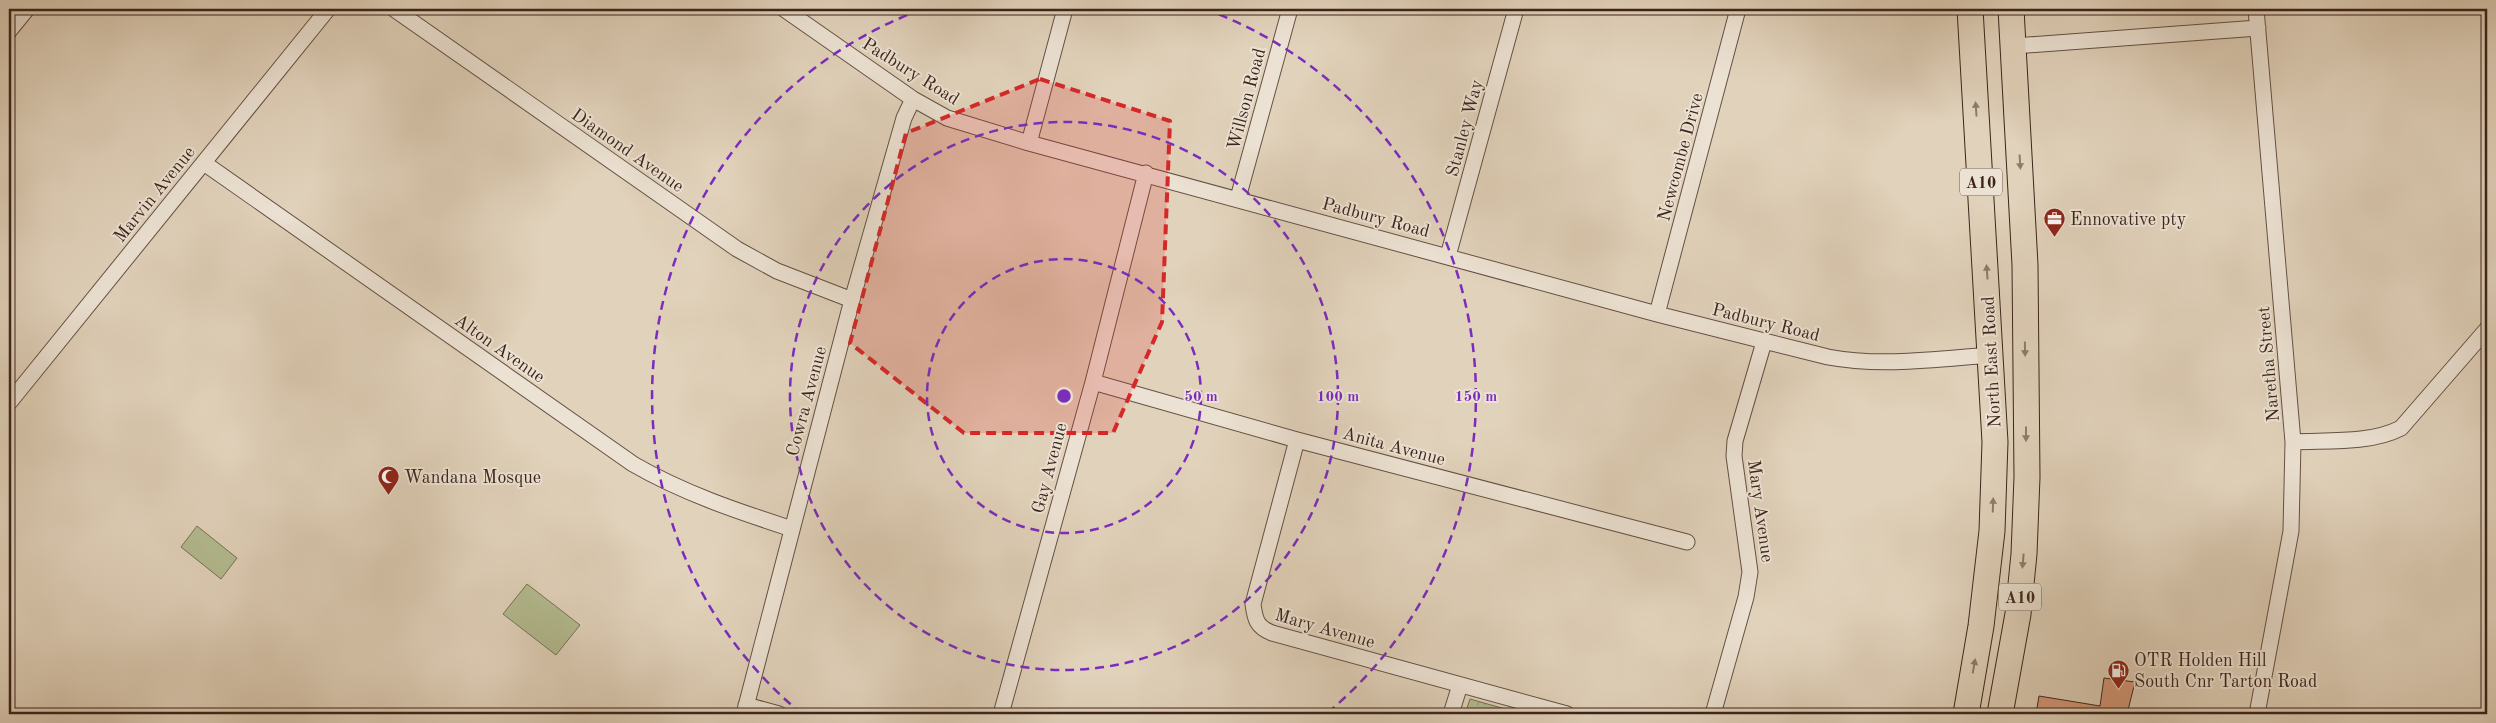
<svg xmlns="http://www.w3.org/2000/svg" width="2496" height="723" font-family="'Old Standard TT',serif">
  <style>
    .grass { fill: #b3bb90; stroke: #787056 }
    .park { fill: url(#park-crowns); stroke: #787056 }
    .building { fill: #d59979; stroke: #3c241b }
    .lines { fill: none; stroke-linecap: round; stroke-linejoin: round }
    .minor-casing { stroke: #655043; stroke-width: 17 }
    .trunk-casing { stroke: #3c241b; stroke-width: 27 }
    .minor { stroke: #ece2d3; stroke-width: 15 }
    .trunk { stroke: #e1d2bb; stroke-width: 25 }
    .oneway { fill: #8e7b6b }
    .marked { fill: #d62828; fill-opacity: 0.2; stroke: #d62828; stroke-width: 4; stroke-dasharray: 10 6; stroke-linejoin: round }
    .ring { fill: none; stroke: #7b2cbf; stroke-width: 2.5; stroke-dasharray: 9 6 }
    .labels { text-anchor: middle; stroke-width: 4; stroke-linejoin: round; paint-order: stroke }
    .shield { fill: #ece2d3; stroke: #715d52; stroke-width: 1 }
    .shield-label { font-size: 16px; font-weight: bold; fill: #3c241b }
    .street-label { font-size: 18px; fill: #3c241b; stroke: #ece2d3 }
    .poi-label { font-size: 18px; fill: #3c241b; stroke: #ece2d3; text-anchor: start }
    .centre { fill: #7b2cbf; stroke: #ece2d3; stroke-width: 2.5 }
    .ring-label { font-size: 15px; text-anchor: middle; font-weight: bold; fill: #7b2cbf; stroke: #ece2d3; stroke-width: 4; stroke-linejoin: round; paint-order: stroke }
  </style>
  <defs>
    <pattern id="park-crowns" width="20" height="18" patternUnits="userSpaceOnUse" patternTransform="scale(1.25)"><rect width="20" height="18" fill="#b3bb90"/><path d="M2 6a3 3 0 1 1 6 0M12 15a3 3 0 1 1 6 0" fill="none" stroke="#939875"/></pattern>
  </defs>
  <rect width="100%" height="100%" fill="#e1d2bb"/>
  <filter id="stains"><feTurbulence type="fractalNoise" baseFrequency=".004" numOctaves="4"/><feColorMatrix values="0 0 0 0 .2 0 0 0 0 .09 0 0 0 0 .02 0 0 0 .5 -.17"/></filter>
  <radialGradient id="worn" r=".72"><stop offset=".6" stop-color="#630" stop-opacity="0"/><stop offset="1" stop-color="#630" stop-opacity=".3"/></radialGradient>
  <!-- grass -->
  <path class="grass" d="M 197,526 L 237,558 L 221,579 L 181,547 Z
    M 527,584 L 580,625 L 556,655 L 503,614 Z"/>
  <!-- park -->
  <path class="park" d="M 1470,699 L 1523,714 L 1465,714 Z"/>
  <!-- building -->
  <path class="building" d="M 2104,678 L 2135,682 L 2127,714 L 2036,714 L 2039,696 L 2100,706 Z"/>
  <g class="lines">
    <defs>
      <path id="minor" d="M 394,9 L 737,249 L 777,271 L 852,300
        M 784,9 L 913,99 L 947,118 L 1029,143 L 1657,314 L 1828,357 C 1881,367 1938,359 1991,355
        M 2256,9 L 2293,442 L 2291,531 L 2257,714
        M 9,31 L 27,9
        M 2015,46 L 2258,28
        M 1029,143 L 1065,9
        M 204,163 L 633,464 C 683,493 737,511 792,529
        M 1238,198 L 1290,9
        M 1448,256 L 1516,9
        M 1657,314 L 1738,9
        M 1093,382 L 1297,440 L 1687,542
        M 9,403 L 328,9
        M 1297,440 L 1253,604 C 1255,620 1257,627 1272,633 L 1567,714
        M 2293,442 C 2327,440 2370,444 2401,428 L 2487,329
        M 746,705 L 779,714
        M 744,714 L 852,300 L 904,118 L 913,99
        M 1001,714 L 1093,382 L 1146,173
        M 1451,714 L 1460,685
        M 1713,714 L 1746,597 L 1750,572 L 1734,456 L 1735,441 L 1764,342"/>
      <path id="trunk" d="M 1966,714 L 1981,626 L 1992,531 L 1995,442 L 1970,9
        M 2000,714 L 2018,614 L 2024,554 L 2027,477 L 2025,265 L 2011,9"/>
    </defs>
    <!-- minor casing -->
    <use href="#minor" class="minor-casing"/>
    <!-- trunk casing -->
    <use href="#trunk" class="trunk-casing"/>
    <!-- minor -->
    <use href="#minor" class="minor"/>
    <!-- trunk -->
    <use href="#trunk" class="trunk"/>
  </g>
  <!-- one-way arrows -->
  <defs><path id="oneway-solid" d="M-6-.8H1V-3.2L6.5 0L1 3.2V.8H-6Z" transform="scale(1.25)"/></defs>
  <g class="oneway">
    <use href="#oneway-solid" transform="translate(1976 109) rotate(-94)"/>
    <use href="#oneway-solid" transform="translate(2020 162) rotate(87)"/>
    <use href="#oneway-solid" transform="translate(1987 272) rotate(-94)"/>
    <use href="#oneway-solid" transform="translate(2025 349) rotate(89)"/>
    <use href="#oneway-solid" transform="translate(2026 434) rotate(90)"/>
    <use href="#oneway-solid" transform="translate(1993 505) rotate(-88)"/>
    <use href="#oneway-solid" transform="translate(2023 561) rotate(95)"/>
    <use href="#oneway-solid" transform="translate(1974 666) rotate(-80)"/>
  </g>
  <!-- marked area -->
  <path class="marked" d="M 1040,79 L 1170,121 L 1162,322 L 1113,433 L 964,433 L 850,343 L 906,133 Z"/>
  <!-- distance rings -->
  <g class="ring">
    <circle cx="1064" cy="396" r="137"/>
    <circle cx="1064" cy="396" r="274"/>
    <path d="M802 714A412 412 0 0 1 923 9M1205 9A412 412 0 0 1 1326 714"/>
  </g>
  <!-- icons -->
  <defs>
    <symbol id="office-pin" viewBox="-11 -11 22 30"><path d="M0 17L-7.5 6A9.5 9.5 0 1 1 7.5 6Z" fill="#8f2418" stroke="#ece2d3"/><path d="M-6-3h4V-5.5h4V-3h4V5H-6ZM-1-4.5V-3h2v-1.5ZM-6 0V1H6V0Z" fill="#fff"/></symbol>
    <symbol id="mosque-pin" viewBox="-11 -11 22 30"><path d="M0 17L-7.5 6A9.5 9.5 0 1 1 7.5 6Z" fill="#8f2418" stroke="#ece2d3"/><path d="M3.5-4.9A6 6 0 1 0 3.5 4.9A5 5 0 1 1 3.5-4.9Z" fill="#fff"/></symbol>
    <symbol id="fuel-pin" viewBox="-11 -11 22 30"><path d="M0 17L-7.5 6A9.5 9.5 0 1 1 7.5 6Z" fill="#8f2418" stroke="#ece2d3"/><path d="M-5.5-6h7V0h2V4h1.3V-2.5L3-4.5l.8-.8L6-3V5H2.5V1h-1V6h-7ZM-4.2-4.7v3.2H.2V-4.7Z" fill="#fff"/></symbol>
  </defs>
  <g fill-rule="evenodd">
    <use href="#office-pin" x="2042" y="206" width="25" height="34"/>
    <use href="#mosque-pin" x="376" y="464" width="25" height="34"/>
    <use href="#fuel-pin" x="2106" y="658" width="25" height="34"/>
  </g>
  <g class="labels">
    <!-- shield labels -->
    <g class="shield">
      <rect x="1960" y="168.5" width="42" height="27" rx="4"/>
      <rect x="1999" y="583.5" width="42" height="27" rx="4"/>
    </g>
    <g class="shield-label">
      <text x="1981" y="188">A10</text>
      <text x="2020" y="603">A10</text>
    </g>
    <!-- street labels -->
    <g class="street-label">
      <text transform="translate(911 71) rotate(32)" y="6">Padbury Road</text>
      <text transform="translate(1246 99) rotate(-75)" y="6">Willson Road</text>
      <text transform="translate(1464 128) rotate(-75)" y="6">Stanley Way</text>
      <text transform="translate(628 150) rotate(35)" y="6">Diamond Avenue</text>
      <text transform="translate(1680 157) rotate(-75)" y="6">Newcombe Drive</text>
      <text transform="translate(154 194) rotate(-51)" y="6">Marvin Avenue</text>
      <text transform="translate(1376 217) rotate(15)" y="6">Padbury Road</text>
      <text transform="translate(1766 322) rotate(14)" y="6">Padbury Road</text>
      <text transform="translate(500 348) rotate(35)" y="6">Alton Avenue</text>
      <text transform="translate(1991 362) rotate(-93)" y="6">North East Road</text>
      <text transform="translate(2268 364) rotate(-95)" y="6">Naretha Street</text>
      <text transform="translate(806 401) rotate(-75)" y="6">Cowra Avenue</text>
      <text transform="translate(1394 446) rotate(15)" y="6">Anita Avenue</text>
      <text transform="translate(1049 468) rotate(-75)" y="6">Gay Avenue</text>
      <text transform="translate(1761 511) rotate(82)" y="6">Mary Avenue</text>
      <text transform="translate(1325 628) rotate(16)" y="6">Mary Avenue</text>
    </g>
    <!-- poi labels -->
    <g class="poi-label">
      <text x="2070" y="225">Ennovative pty</text>
      <text x="404" y="483">Wandana Mosque</text>
      <text x="2134" y="666">OTR Holden Hill<tspan x="2134" dy="21">South Cnr Tarton Road</tspan></text>
    </g>
  </g>
  <circle cx="1064" cy="396" r="8" class="centre"/>
  <g class="ring-label">
    <text x="1201" y="401">50 m</text>
    <text x="1338" y="401">100 m</text>
    <text x="1476" y="401">150 m</text>
  </g>
  <!-- margin -->
  <rect width="2496" height="723" fill="none" stroke="#e1d2bb" stroke-width="30"/>
  <rect x="10" y="10" width="2476" height="703" fill="none" stroke="#3c241b" stroke-width="2.5"/>
  <rect x="15" y="15" width="2466" height="693" fill="none" stroke="#3c241b"/>
  <rect width="100%" height="100%" filter="url(#stains)"/>
  <rect width="100%" height="100%" fill="url(#worn)"/>
</svg>
